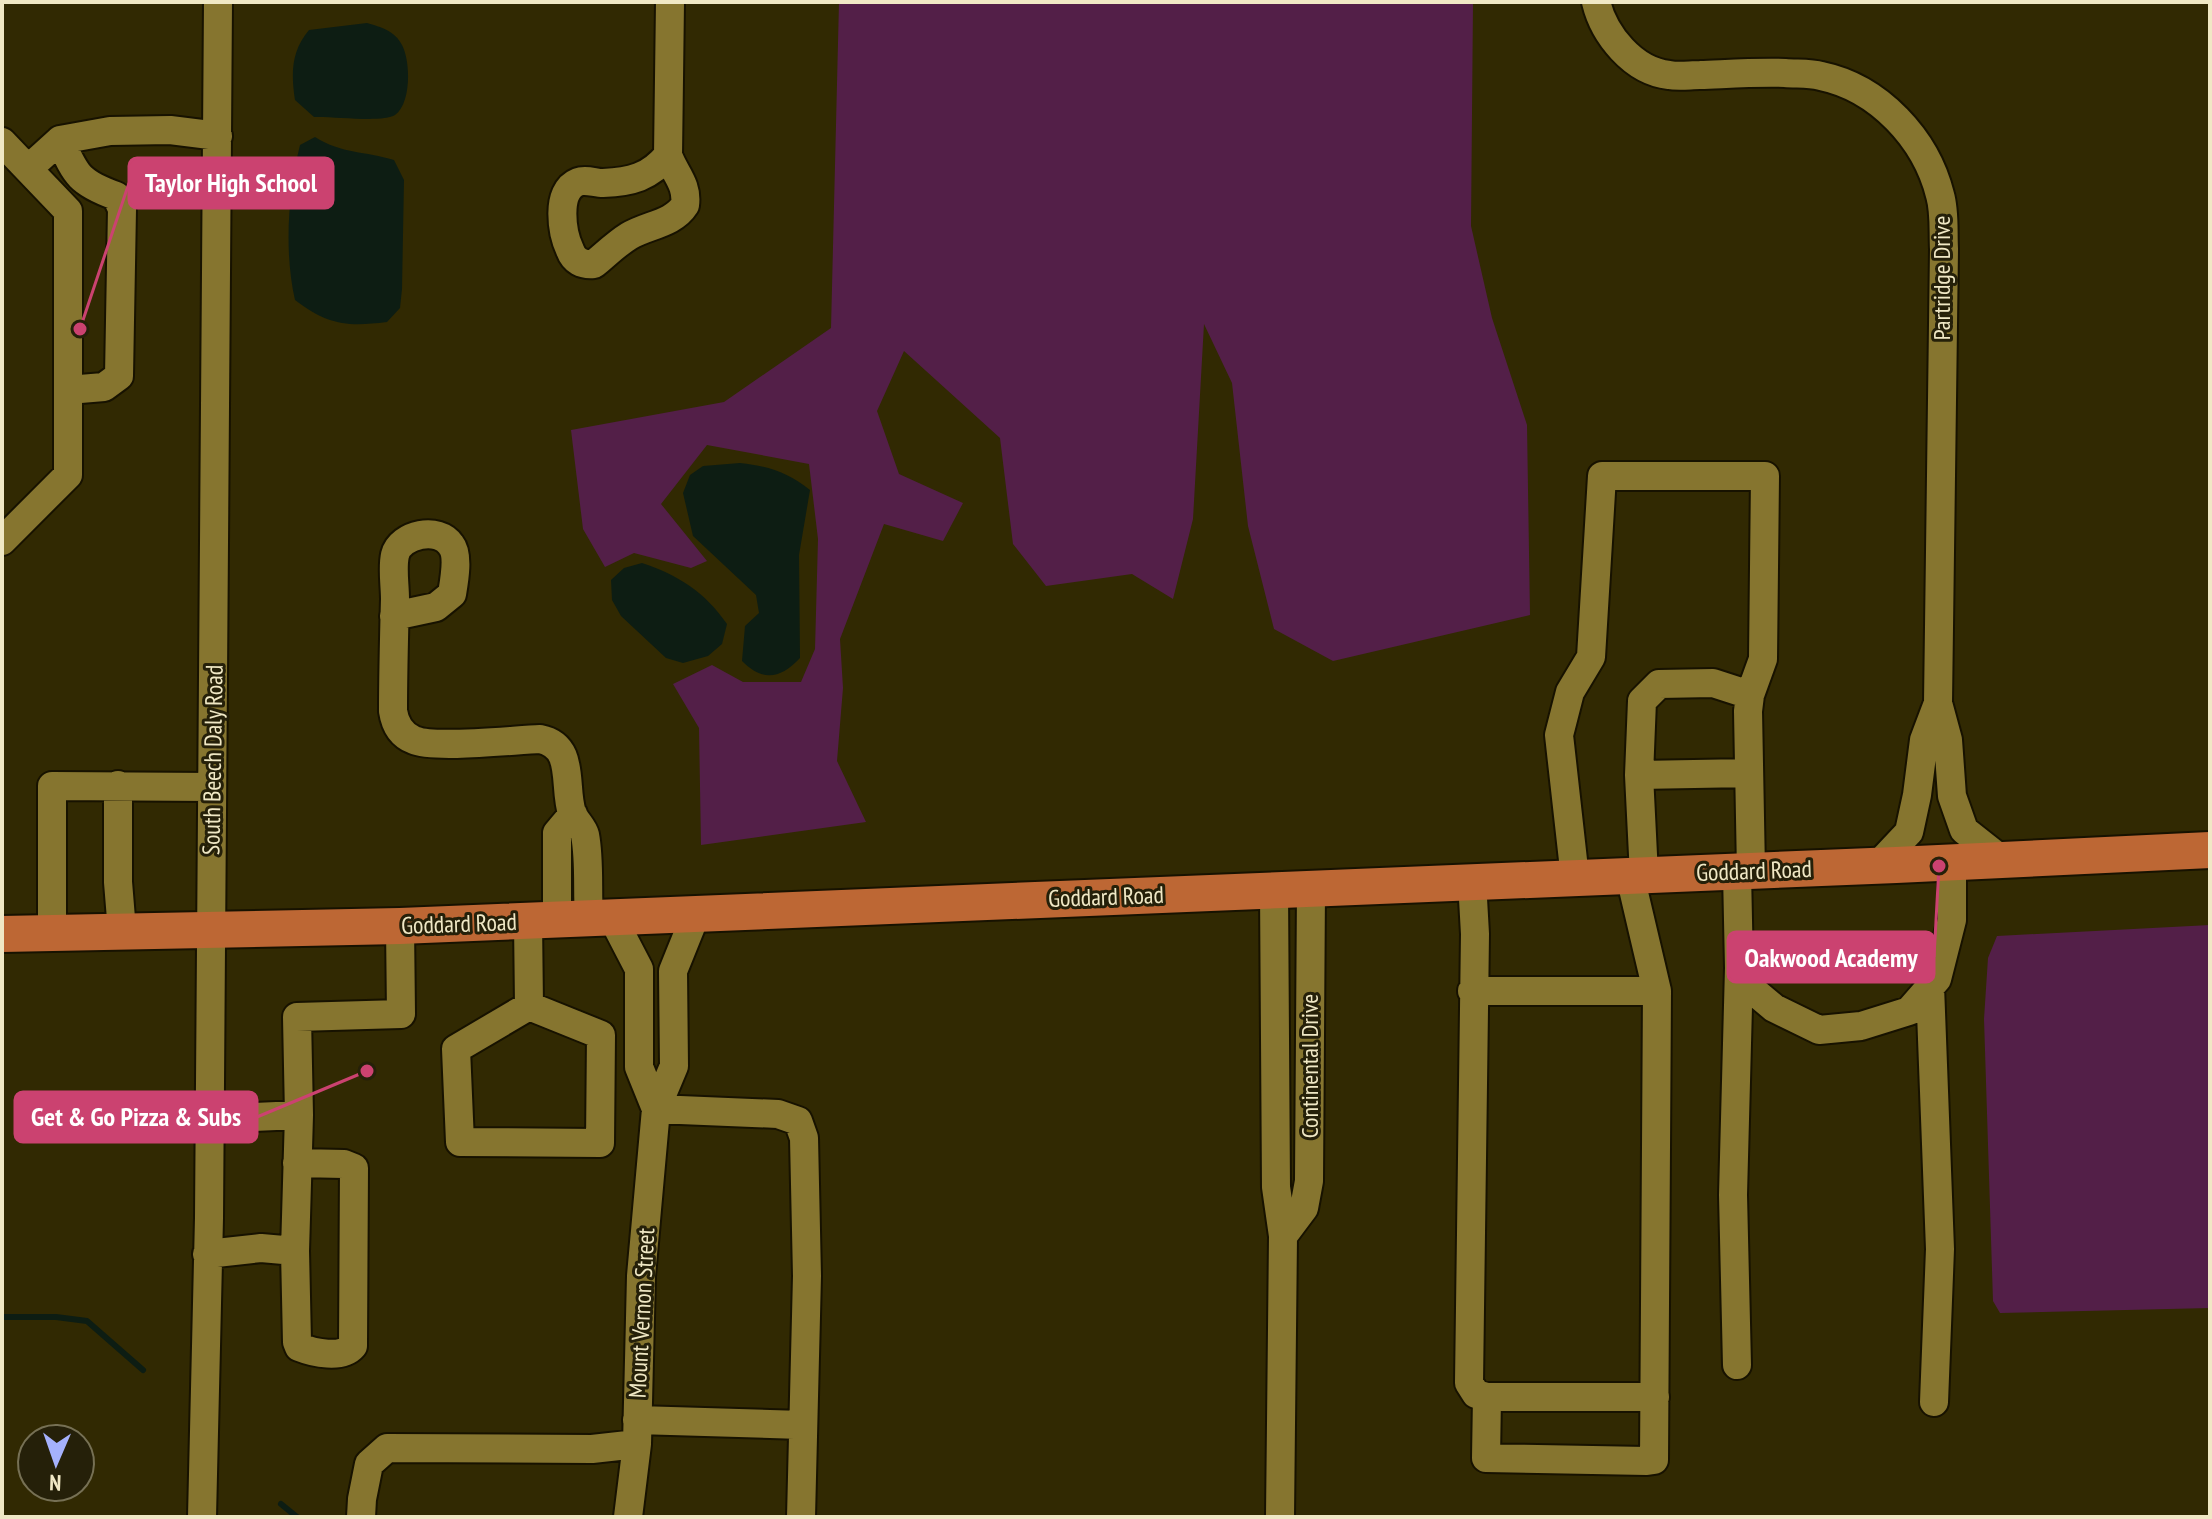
<svg xmlns="http://www.w3.org/2000/svg" width="2212" height="1519" font-family="'PT Sans Narrow',sans-serif">
  <style>
    .green { fill: #531f48 }
    .water { fill: #0d1d13 }
    .lines { fill: none; stroke-linecap: round; stroke-linejoin: round }
    .stream { stroke: #0d1d13; stroke-width: 6 }
    .minor-casing { stroke: #171200; stroke-width: 32 }
    .major-casing { stroke: #171200; stroke-width: 40 }
    .minor { stroke: #86752f; stroke-width: 28 }
    .major { stroke: #bd6734; stroke-width: 36 }
    .labels { text-anchor: middle; stroke-width: 6; stroke-linejoin: round; paint-order: stroke }
    .street-label { font-size: 24px; fill: #f0e8c5; stroke: #252009 }
    .leader { fill: none; stroke: #cb4270; stroke-width: 3 }
    .callout-dot { fill: #cb4270; stroke: #252009; stroke-width: 3 }
    .callout { fill: #cb4270; stroke: #cb4270; stroke-width: 3 }
    .callout-label { font-size: 26px; text-anchor: middle; font-weight: bold; fill: #fff }
  </style>
  <rect width="100%" height="100%" fill="#312902"/>
  <!-- green -->
  <path class="green" d="M 839,2 L 1473,2 L 1471,226 L 1492,318 L 1527,425 L 1530,615 L 1333,661 L 1274,629 L 1248,526 L 1232,383 L 1204,324 L 1193,519 L 1173,599 L 1132,574 L 1046,586 L 1013,544 L 1000,438 L 904,351 L 877,411 L 899,474 L 963,503 L 943,541 L 884,524 L 840,639 L 843,688 L 837,761 L 866,822 L 701,845 L 699,728 L 673,684 L 712,665 L 743,682 L 801,682 L 815,649 L 818,539 L 809,464 L 707,445 L 661,504 L 707,561 L 691,568 L 634,553 L 605,567 L 583,529 L 571,430 L 724,402 L 831,328 Z
    M 2210,925 L 2210,1308 L 2000,1313 L 1993,1301 L 1984,1019 L 1988,958 L 1997,936 Z"/>
  <!-- water -->
  <path class="water" d="M 367,23 C 381,27 395,31 402,45 C 411,62 411,104 395,115 C 383,123 332,116 314,117 L 295,100 C 291,74 291,51 309,30 Z
    M 315,137 C 342,154 365,151 394,160 L 404,180 L 402,289 L 400,308 L 387,322 C 347,327 328,325 295,300 C 284,252 288,193 300,145 Z
    M 740,463 C 768,466 788,472 810,490 L 799,555 L 800,658 C 780,679 763,682 742,661 L 745,626 L 759,613 L 756,595 L 693,536 L 683,493 L 690,475 L 703,466 Z
    M 642,563 C 678,575 705,592 727,624 L 722,644 L 708,656 L 683,663 L 666,658 L 621,616 L 612,600 L 611,580 L 624,568 Z"/>
  <g class="lines">
    <!-- stream -->
    <path class="stream" d="M 2,1317 L 56,1317 L 87,1321 L 143,1370
      M 281,1504 L 297,1517"/>
    <defs>
      <path id="minor" d="M 1596,2 C 1604,35 1633,71 1669,75 C 1679,77 1690,75 1700,75 C 1728,74 1757,72 1785,73 C 1797,74 1810,73 1821,76 C 1879,88 1926,139 1940,195 C 1945,212 1943,231 1944,249 L 1938,703 L 1948,740 L 1952,796 L 1964,830 L 2002,860
        M 60,140 C 76,175 78,182 116,196 L 122,209 L 119,376 L 104,387 L 68,390
        M 2,142 L 68,211 L 68,475 L 2,541
        M 668,155 C 650,177 631,182 603,183 C 595,183 586,179 578,182 C 555,191 562,233 570,250 C 574,261 582,265 594,264 C 605,255 616,244 629,236 C 647,225 673,224 685,205 C 688,184 674,173 668,155 L 670,2
        M 28,169 L 60,140 L 110,131 L 170,130 L 218,136
        M 394,616 L 436,607 L 452,594 C 454,582 459,555 451,545 C 439,526 400,534 395,555 C 392,568 395,585 395,599 C 394,636 393,674 393,711 C 395,724 401,735 414,740 C 434,749 513,740 540,739 C 576,746 563,786 572,813 C 575,821 583,827 585,835 C 590,861 587,891 589,918
        M 1639,775 L 1749,773
        M 118,785 L 118,882 L 122,931
        M 1877,866 L 1909,832 L 1917,795 L 1924,740 L 1938,703
        M 1737,872 L 1739,968 L 1749,987 L 1774,1008 L 1819,1030 L 1861,1026 L 1909,1011 L 1937,979 L 1952,920 L 1952,863
        M 1644,875 L 1639,775 L 1642,701 L 1659,684 L 1713,683 L 1750,695
        M 1575,878 L 1559,735 L 1570,692 L 1591,657 L 1602,476 L 1765,476 L 1763,659 L 1750,695 L 1748,711 L 1751,871
        M 1472,881 L 1475,934 L 1469,1383 L 1476,1394 L 1487,1397 L 1486,1458 L 1647,1461 L 1654,1460 L 1657,991 L 1630,876
        M 1274,890 L 1276,1187 L 1283,1236 L 1280,1517
        M 612,917 L 639,969 L 639,1067 L 656,1109 L 674,1066 L 673,971 L 696,914
        M 557,919 L 557,833 L 573,814
        M 528,921 L 529,1006 L 456,1049 L 460,1142 L 600,1143 L 601,1035 L 529,1006
        M 52,933 L 52,786 L 212,787
        M 1930,986 L 1940,1249 L 1934,1402
        M 1472,991 L 1657,991
        M 210,1119 L 299,1115 L 297,1017 L 401,1014 L 400,926
        M 1283,1236 L 1304,1208 L 1309,1181 L 1311,889
        M 295,1251 L 297,1342 L 299,1347 C 314,1353 342,1359 353,1346 L 354,1168 L 344,1164 L 297,1163
        M 207,1254 L 261,1248 L 295,1251 L 299,1115
        M 1737,1365 L 1733,1195 L 1739,968
        M 1487,1397 L 1655,1397
        M 637,1420 L 802,1425
        M 202,1517 L 209,1218 L 218,2
        M 361,1517 L 362,1499 L 369,1464 L 387,1448 L 592,1449 L 637,1444
        M 628,1517 L 637,1444 L 641,1276 L 656,1109 L 778,1114 L 798,1121 L 804,1138 L 807,1276 L 801,1517"/>
      <path id="major" d="M 2,934 L 400,926 L 1896,865 L 2210,850"/>
    </defs>
    <!-- minor casing -->
    <use href="#minor" class="minor-casing"/>
    <!-- major casing -->
    <use href="#major" class="major-casing"/>
    <!-- minor -->
    <use href="#minor" class="minor"/>
    <!-- major -->
    <use href="#major" class="major"/>
  </g>
  <g class="labels">
    <!-- street labels -->
    <g class="street-label">
      <text transform="translate(1942 278) rotate(-90)" y="8">Partridge Drive</text>
      <text transform="translate(213 760) rotate(-89)" y="8">South Beech Daly Road</text>
      <text transform="translate(1754 871) rotate(-2)" y="8">Goddard Road</text>
      <text transform="translate(1106 897) rotate(-2)" y="8">Goddard Road</text>
      <text transform="translate(459 924) rotate(-2)" y="8">Goddard Road</text>
      <text transform="translate(1310 1066) rotate(-90)" y="8">Continental Drive</text>
      <text transform="translate(642 1313) rotate(-87)" y="8">Mount Vernon Street</text>
    </g>
  </g>
  <!-- callouts -->
  <path class="leader" d="M80 329L129 183M1939 866L1934 957M367 1071L257 1117"/>
  <g class="callout-dot">
    <circle cx="80" cy="329" r="8"/>
    <circle cx="1939" cy="866" r="8"/>
    <circle cx="367" cy="1071" r="8"/>
  </g>
  <g class="callout">
    <rect x="129" y="158" width="204" height="50" rx="8"/>
    <rect x="1728" y="932" width="206" height="50" rx="8"/>
    <rect x="15" y="1092" width="242" height="50" rx="8"/>
  </g>
  <g class="callout-label">
    <text x="231" y="192">Taylor High School</text>
    <text x="1831" y="967">Oakwood Academy</text>
    <text x="136" y="1126">Get &amp; Go Pizza &amp; Subs</text>
  </g>
  <!-- border -->
  <rect width="2212" height="1519" fill="none" stroke="#f0e8c5" stroke-width="8"/>
  <!-- north arrow -->
  <g transform="translate(56 1463) rotate(182)"><circle r="38" fill="#252009" stroke="#767054" stroke-width="2"/>
  <path d="M0-6L14 30L0 20L-14 30Z" fill="#a5b1fc"/>
  <text y="-12" font-size="22" font-weight="bold" text-anchor="middle" fill="#f0e8c5">N</text>
  </g>
</svg>
